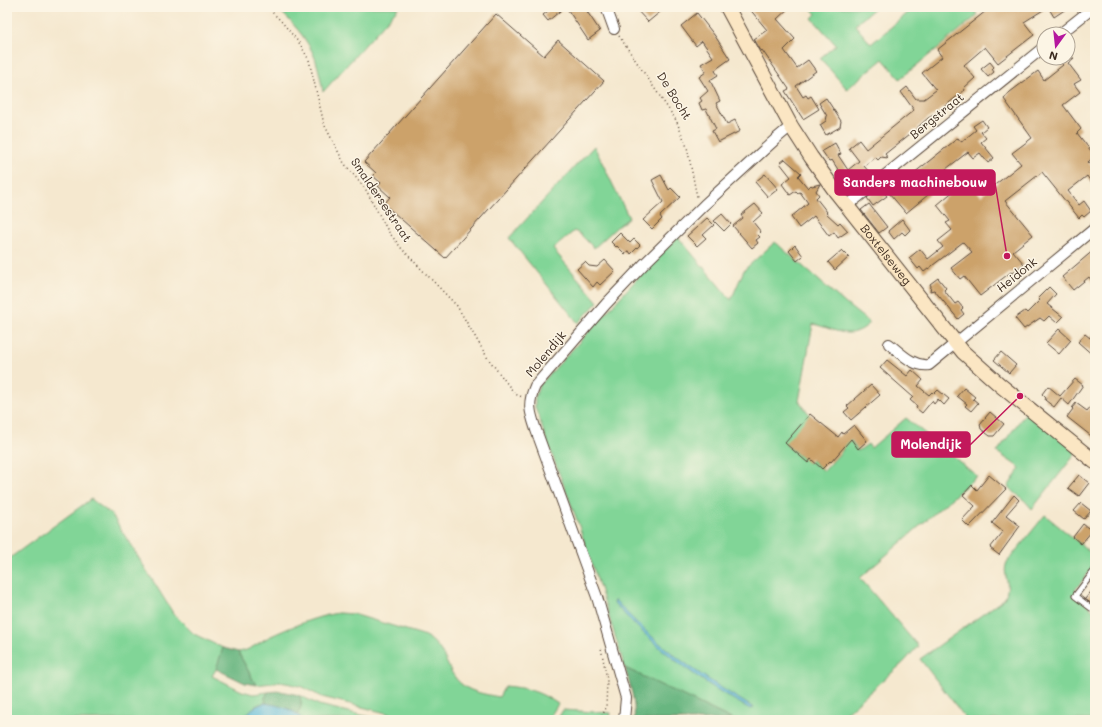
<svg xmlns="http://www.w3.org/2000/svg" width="1102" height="727" font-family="Mali,sans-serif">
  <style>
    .green { fill: #81d597; stroke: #5e805a }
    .forest { fill: #68b680; stroke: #52704f }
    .water { fill: #5bbbd9; stroke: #4b727c }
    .building { fill: #cca26a }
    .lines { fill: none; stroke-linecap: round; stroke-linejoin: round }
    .lane-casing { stroke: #574639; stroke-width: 7 }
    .street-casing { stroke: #574639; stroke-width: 12 }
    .secondary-casing { stroke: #574639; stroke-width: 16 }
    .path { stroke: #574639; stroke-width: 1.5; stroke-dasharray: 1 3; stroke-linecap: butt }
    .lane { stroke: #fff; stroke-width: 5 }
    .street { stroke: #fff; stroke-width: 10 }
    .secondary { stroke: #fbe6c3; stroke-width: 14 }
    .labels { text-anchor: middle; stroke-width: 3; stroke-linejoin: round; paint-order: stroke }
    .street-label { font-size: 12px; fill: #3b2a1e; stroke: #fcf5e5 }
    .leader { fill: none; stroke: #c2185b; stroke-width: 1.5 }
    .callout-dot { fill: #c2185b; stroke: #fcf5e5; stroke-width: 1.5 }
    .callout { fill: #c2185b; stroke: #c2185b; stroke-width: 1.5 }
    .callout-label { font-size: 13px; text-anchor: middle; font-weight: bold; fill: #fff }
  </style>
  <rect width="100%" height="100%" fill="#fcf5e5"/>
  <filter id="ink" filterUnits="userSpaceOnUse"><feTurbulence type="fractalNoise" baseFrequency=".025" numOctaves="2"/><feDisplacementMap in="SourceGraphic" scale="8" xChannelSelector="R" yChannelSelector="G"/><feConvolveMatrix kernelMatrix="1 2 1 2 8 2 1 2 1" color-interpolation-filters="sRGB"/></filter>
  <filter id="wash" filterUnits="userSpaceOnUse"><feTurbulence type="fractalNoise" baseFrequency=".012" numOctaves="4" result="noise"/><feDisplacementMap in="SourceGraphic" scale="16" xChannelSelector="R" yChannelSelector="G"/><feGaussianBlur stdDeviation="0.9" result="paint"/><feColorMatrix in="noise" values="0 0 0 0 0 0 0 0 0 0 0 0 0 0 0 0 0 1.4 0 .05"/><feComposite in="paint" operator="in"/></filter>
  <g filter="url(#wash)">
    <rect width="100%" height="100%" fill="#f5e8cf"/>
    <!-- green -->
    <path class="green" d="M 276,7 L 399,7 L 323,92 C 321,81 319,69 315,58 C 307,38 292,22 276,7 Z
      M 810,7 L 876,7 L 855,25 L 871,44 L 910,11 L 911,12 L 917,7 L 972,7 L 978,15 L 900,79 L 883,59 L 847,89 L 820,58 L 836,45 L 812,18 L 816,14 Z
      M 594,146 L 629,218 L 618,226 L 594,248 L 580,234 L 574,231 L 553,249 L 598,302 L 578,323 L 509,238 Z
      M 678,237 L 731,300 L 744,270 L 775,242 L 846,304 L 870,323 C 850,342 836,329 813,324 L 799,401 L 810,415 L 786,445 L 809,463 L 812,460 L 824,471 L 843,450 L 840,446 L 850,439 L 858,451 L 868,444 L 871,448 L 906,418 L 977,476 L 860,578 L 918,646 L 904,662 L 838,720 L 733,720 L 625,668 L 600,588 L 577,520 L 549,447 L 535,407 L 535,398 L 539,386 L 646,269 Z
      M 1027,411 L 1076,451 L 1073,457 L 1032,509 L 1025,501 L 1008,487 L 1020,468 L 997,452 Z
      M 91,499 L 112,515 L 173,613 L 194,634 L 223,648 L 218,666 L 212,676 L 242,691 L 253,694 L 268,692 L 265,698 L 266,703 C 255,703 249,711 244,720 L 7,720 L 7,560 Z
      M 1045,515 L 1095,556 L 1095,565 L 1075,590 L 1095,613 L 1095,720 L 967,720 L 920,659 L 1004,599 C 1013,583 1001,575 1007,562 Z
      M 338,613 L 353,614 L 423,635 C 450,648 443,674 467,688 C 476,693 489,695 499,697 L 505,686 C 527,688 539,691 558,704 L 548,720 L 414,720 L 322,697 L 302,687 L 291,684 L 280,682 L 256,685 L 238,652 C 250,651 259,642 269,637 C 288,628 317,616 338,613 Z
      M 299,695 L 319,705 L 382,720 L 303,720 L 297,715 C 302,707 302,703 299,695 Z
      M 563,710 L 611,713 L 610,720 L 557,720 Z"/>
    <!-- forest -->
    <path class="forest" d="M 223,648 L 238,652 L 256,685 L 245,683 L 216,669 Z
      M 625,668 L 719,713 L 733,720 L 634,720 C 636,702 630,685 625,668 Z
      M 280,691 L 299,695 C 302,703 302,707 297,715 L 289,709 L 266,703 L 265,698 L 268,692 Z"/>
    <!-- water -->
    <path class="water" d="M 615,600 C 656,646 702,677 754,708 L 750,709 C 738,702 725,695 713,687 C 677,664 643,635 614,603 Z
      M 264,703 C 277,705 294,708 303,720 L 244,720 C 250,710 252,707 264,703 Z"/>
    <g id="blocks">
      <!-- building -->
      <path class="building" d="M 553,7 L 565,7 L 548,21 L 543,15 Z
        M 566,7 L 584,7 L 600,31 L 588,40 Z
        M 634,7 L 666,7 L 648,22 Z
        M 748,7 L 790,7 L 777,19 L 795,39 L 784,50 L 797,68 L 808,60 L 816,71 L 796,86 L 803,97 L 806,95 L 808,98 L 811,96 L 819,109 L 803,119 L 785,91 L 789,89 L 762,50 L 761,51 L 754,39 L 767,30 Z
        M 991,7 L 1048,7 L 1024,22 L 1034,35 L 998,63 L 985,47 L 964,65 L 975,78 L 964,88 L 965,90 L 934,115 L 928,118 L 918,127 L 918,130 L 915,130 L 885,154 L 888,158 L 881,157 L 878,160 L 875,157 L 864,166 L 869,172 L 865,175 L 866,176 L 846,191 L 839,182 L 844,179 L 832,160 L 829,161 L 822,151 L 835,143 L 841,154 L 838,155 L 848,170 L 859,161 L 849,148 L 859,140 L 866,149 L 914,110 L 901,92 L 907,87 L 916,99 L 924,99 L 936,90 L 922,73 L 942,57 L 937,50 Z
        M 1048,7 L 1069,7 L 1054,17 Z
        M 697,13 L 715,36 L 730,59 L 716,69 L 715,71 L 718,75 L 710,80 L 720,101 L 716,103 L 727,124 L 735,120 L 740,131 L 718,142 L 712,131 L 716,129 L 706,109 L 702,110 L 699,103 L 702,101 L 700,98 L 708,91 L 699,77 L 706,72 L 701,64 L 713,57 L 702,41 L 696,46 L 681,26 Z
        M 496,14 L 544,56 L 558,40 L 604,81 L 445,258 L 384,204 L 390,197 L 378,186 L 381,183 L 373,176 L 376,173 L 364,162 Z
        M 1057,58 L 1074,58 L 1068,63 L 1081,80 L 1074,84 L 1080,92 L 1063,105 L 1081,129 L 1077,133 L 1095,156 L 1088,162 L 1095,170 L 1095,188 L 1087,176 L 1068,191 L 1079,205 L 1084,201 L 1091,211 L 1084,217 L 1082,215 L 1079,218 L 1042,172 L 1005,201 L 1033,235 L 1013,251 L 1024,264 L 1012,273 L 1011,272 L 980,296 L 964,276 L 960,279 L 951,268 L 972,252 L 963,242 L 924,272 L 920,267 L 918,269 L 909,258 L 920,249 L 928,259 L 943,247 L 938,241 L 952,230 L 946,223 L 950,221 L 937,205 L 956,189 L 953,185 L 965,176 L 981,196 L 1021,164 L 1012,153 L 1032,138 L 1004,99 L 1010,92 L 1038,71 L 1044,80 L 1063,65 Z
        M 990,62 L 994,67 L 992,69 L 994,72 L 988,77 L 981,69 Z
        M 826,98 L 841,121 L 840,127 L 826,135 L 820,125 L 826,121 L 827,116 L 819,103 Z
        M 982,120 L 987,127 L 981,132 L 986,138 L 981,142 L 994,158 L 988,163 L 980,153 L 973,158 L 968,152 L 946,169 L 951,176 L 906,213 L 889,193 L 958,138 L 961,142 L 976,130 L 973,126 Z
        M 785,159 L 801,173 L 798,176 L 808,188 L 811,185 L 812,186 L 820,184 L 816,191 L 819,195 L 816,198 L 827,212 L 826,213 L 838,224 L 840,222 L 848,231 L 838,238 L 834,232 L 829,236 L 814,216 L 799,228 L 791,217 L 808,203 L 800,192 L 798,193 L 796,191 L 790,195 L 782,184 L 791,177 L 780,163 Z
        M 765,174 L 778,189 L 768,197 L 755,182 Z
        M 661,175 L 669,190 L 671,188 L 680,197 L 660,216 L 662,219 L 652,229 L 643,220 L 663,202 L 652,180 Z
        M 880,187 L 887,196 L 873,206 L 867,198 Z
        M 755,204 L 763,213 L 753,222 L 761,232 L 758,235 L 760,237 L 756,240 L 758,243 L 752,248 L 733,226 L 743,218 L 741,215 Z
        M 869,204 L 887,227 L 879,233 L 861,210 Z
        M 722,214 L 731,224 L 724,231 L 714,221 Z
        M 707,218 L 714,225 L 703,235 L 706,238 L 697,246 L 687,236 Z
        M 902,219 L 910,230 L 905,235 L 902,232 L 894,239 L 888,231 Z
        M 620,233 L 630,243 L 634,239 L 640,245 L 631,254 L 629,251 L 625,254 L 617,246 L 616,247 L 611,242 Z
        M 795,245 L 803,256 L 797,261 L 789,251 Z
        M 1095,249 L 1095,285 L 1089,277 L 1073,290 L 1062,277 Z
        M 842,250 L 849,257 L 835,270 L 828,262 Z
        M 605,260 L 615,271 L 600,285 L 597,282 L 593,287 L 577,269 L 585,262 L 589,266 L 597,267 Z
        M 938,278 L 946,288 L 944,290 L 955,304 L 958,302 L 963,308 L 961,310 L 964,314 L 958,319 L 934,290 L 930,291 L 931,286 L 930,284 Z
        M 1049,287 L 1056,294 L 1047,304 L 1063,317 L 1057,323 L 1049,316 L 1044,321 L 1040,318 L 1024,329 L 1015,318 L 1025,311 L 1027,313 L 1040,300 L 1038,298 Z
        M 1059,329 L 1071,340 L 1059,354 L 1046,343 Z
        M 1095,331 L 1095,357 L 1078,342 L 1085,334 L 1090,338 Z
        M 1001,352 L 1016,365 L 1009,373 L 994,360 Z
        M 887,360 L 907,376 L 912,370 L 923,380 L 918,386 L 929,395 L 932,392 L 934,394 L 938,390 L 949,399 L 944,405 L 938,399 L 934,404 L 932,401 L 922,413 L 916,408 L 917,406 L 910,400 L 913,397 L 880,368 Z
        M 1075,379 L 1083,385 L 1069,405 L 1061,398 L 1054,407 L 1045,400 L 1046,398 L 1042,394 L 1048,386 L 1060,396 Z
        M 871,385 L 880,395 L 851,420 L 844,412 L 849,408 L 847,406 Z
        M 964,388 L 975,397 L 973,399 L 978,403 L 971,411 L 965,406 L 967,404 L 957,396 Z
        M 1095,401 L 1095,439 L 1067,417 L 1073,409 L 1072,408 L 1076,403 L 1087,411 Z
        M 990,412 L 1004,424 L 994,436 L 990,436 L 981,429 L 980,424 Z
        M 810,414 L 838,437 L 842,432 L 843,434 L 854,425 L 867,441 L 858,449 L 851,439 L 831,462 L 830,461 L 822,469 L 811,459 L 808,463 L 785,443 Z
        M 989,475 L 1006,489 L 969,527 L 962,520 L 975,506 L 963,495 L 972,485 L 977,490 Z
        M 1079,475 L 1089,483 L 1079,496 L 1068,488 Z
        M 1014,495 L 1019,500 L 1006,515 L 1020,526 L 999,555 L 990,548 L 1003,532 L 992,523 Z
        M 1081,503 L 1091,511 L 1084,519 L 1074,511 Z
        M 1083,524 L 1092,531 L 1081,544 L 1073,537 Z
        M 1095,587 L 1095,606 L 1085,599 Z"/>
    </g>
  </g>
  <g filter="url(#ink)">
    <use href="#blocks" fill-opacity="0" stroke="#574639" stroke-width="1"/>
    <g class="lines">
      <defs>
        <path id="lane" d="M 1095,570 L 1075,596 L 1095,611"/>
        <path id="street" d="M 606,7 L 614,29
          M 1060,34 L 1094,7
          M 847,206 L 1044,47
          M 889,344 C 901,353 913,367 929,365 L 1095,228
          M 624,720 L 626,698 L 597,597 L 536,430 C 530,412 527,404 535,386 L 606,304 L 645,263 L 704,205 L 778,137 L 791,126"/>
        <g id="secondary">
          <path id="s1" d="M 727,7 L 791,126 L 811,157 L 836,192 L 955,342 L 963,352 L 1000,385 L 1095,462"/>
        </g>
      </defs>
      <!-- lane casing -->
      <use href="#lane" class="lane-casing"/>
      <!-- street casing -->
      <use href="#street" class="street-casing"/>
      <!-- secondary casing -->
      <use href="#secondary" class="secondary-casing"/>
      <!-- path -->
      <path class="path" d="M 267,7 L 281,21 L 300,44 L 309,60 L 324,124 L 344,163 L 366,190 L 388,231 L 402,249 L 457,306 L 487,357 L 515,394 L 522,397
        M 619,36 L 676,120 L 687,147 L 697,197
        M 600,720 L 606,708 L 607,679 L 601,648"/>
      <!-- lane -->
      <use href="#lane" class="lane"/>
      <!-- street -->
      <use href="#street" class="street"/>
      <!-- secondary -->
      <use href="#secondary" class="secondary"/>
    </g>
  </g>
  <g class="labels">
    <!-- street labels -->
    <g class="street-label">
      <text transform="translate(674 96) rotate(58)" y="4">De Bocht</text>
      <text transform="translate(937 116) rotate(-39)" y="4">Bergstraat</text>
      <text transform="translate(381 200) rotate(56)" y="4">Smaldersestraat</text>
      <text dy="4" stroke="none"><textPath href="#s1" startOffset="295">Boxtelseweg</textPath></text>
      <text transform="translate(1017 275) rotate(-39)" y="4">Heidonk</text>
      <text transform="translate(546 354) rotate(-50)" y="4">Molendijk</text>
    </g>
  </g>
  <!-- callouts -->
  <path class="leader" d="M1007 256L995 183M1020 396L970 445"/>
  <g class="callout-dot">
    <circle cx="1007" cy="256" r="4"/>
    <circle cx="1020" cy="396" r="4"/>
  </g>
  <g class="callout">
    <rect x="835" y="170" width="160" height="25" rx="4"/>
    <rect x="892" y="432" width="78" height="25" rx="4"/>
  </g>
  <g class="callout-label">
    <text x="915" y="187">Sanders machinebouw</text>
    <text x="931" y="449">Molendijk</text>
  </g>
  <!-- margin -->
  <rect width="1102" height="727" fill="none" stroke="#fcf5e5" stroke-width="24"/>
  <!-- north arrow -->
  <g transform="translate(1056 46) rotate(195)"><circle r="19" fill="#fcf5e5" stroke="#afa495"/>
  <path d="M0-3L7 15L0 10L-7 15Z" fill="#b5179e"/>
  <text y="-6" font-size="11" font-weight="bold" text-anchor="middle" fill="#3b2a1e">N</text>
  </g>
</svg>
